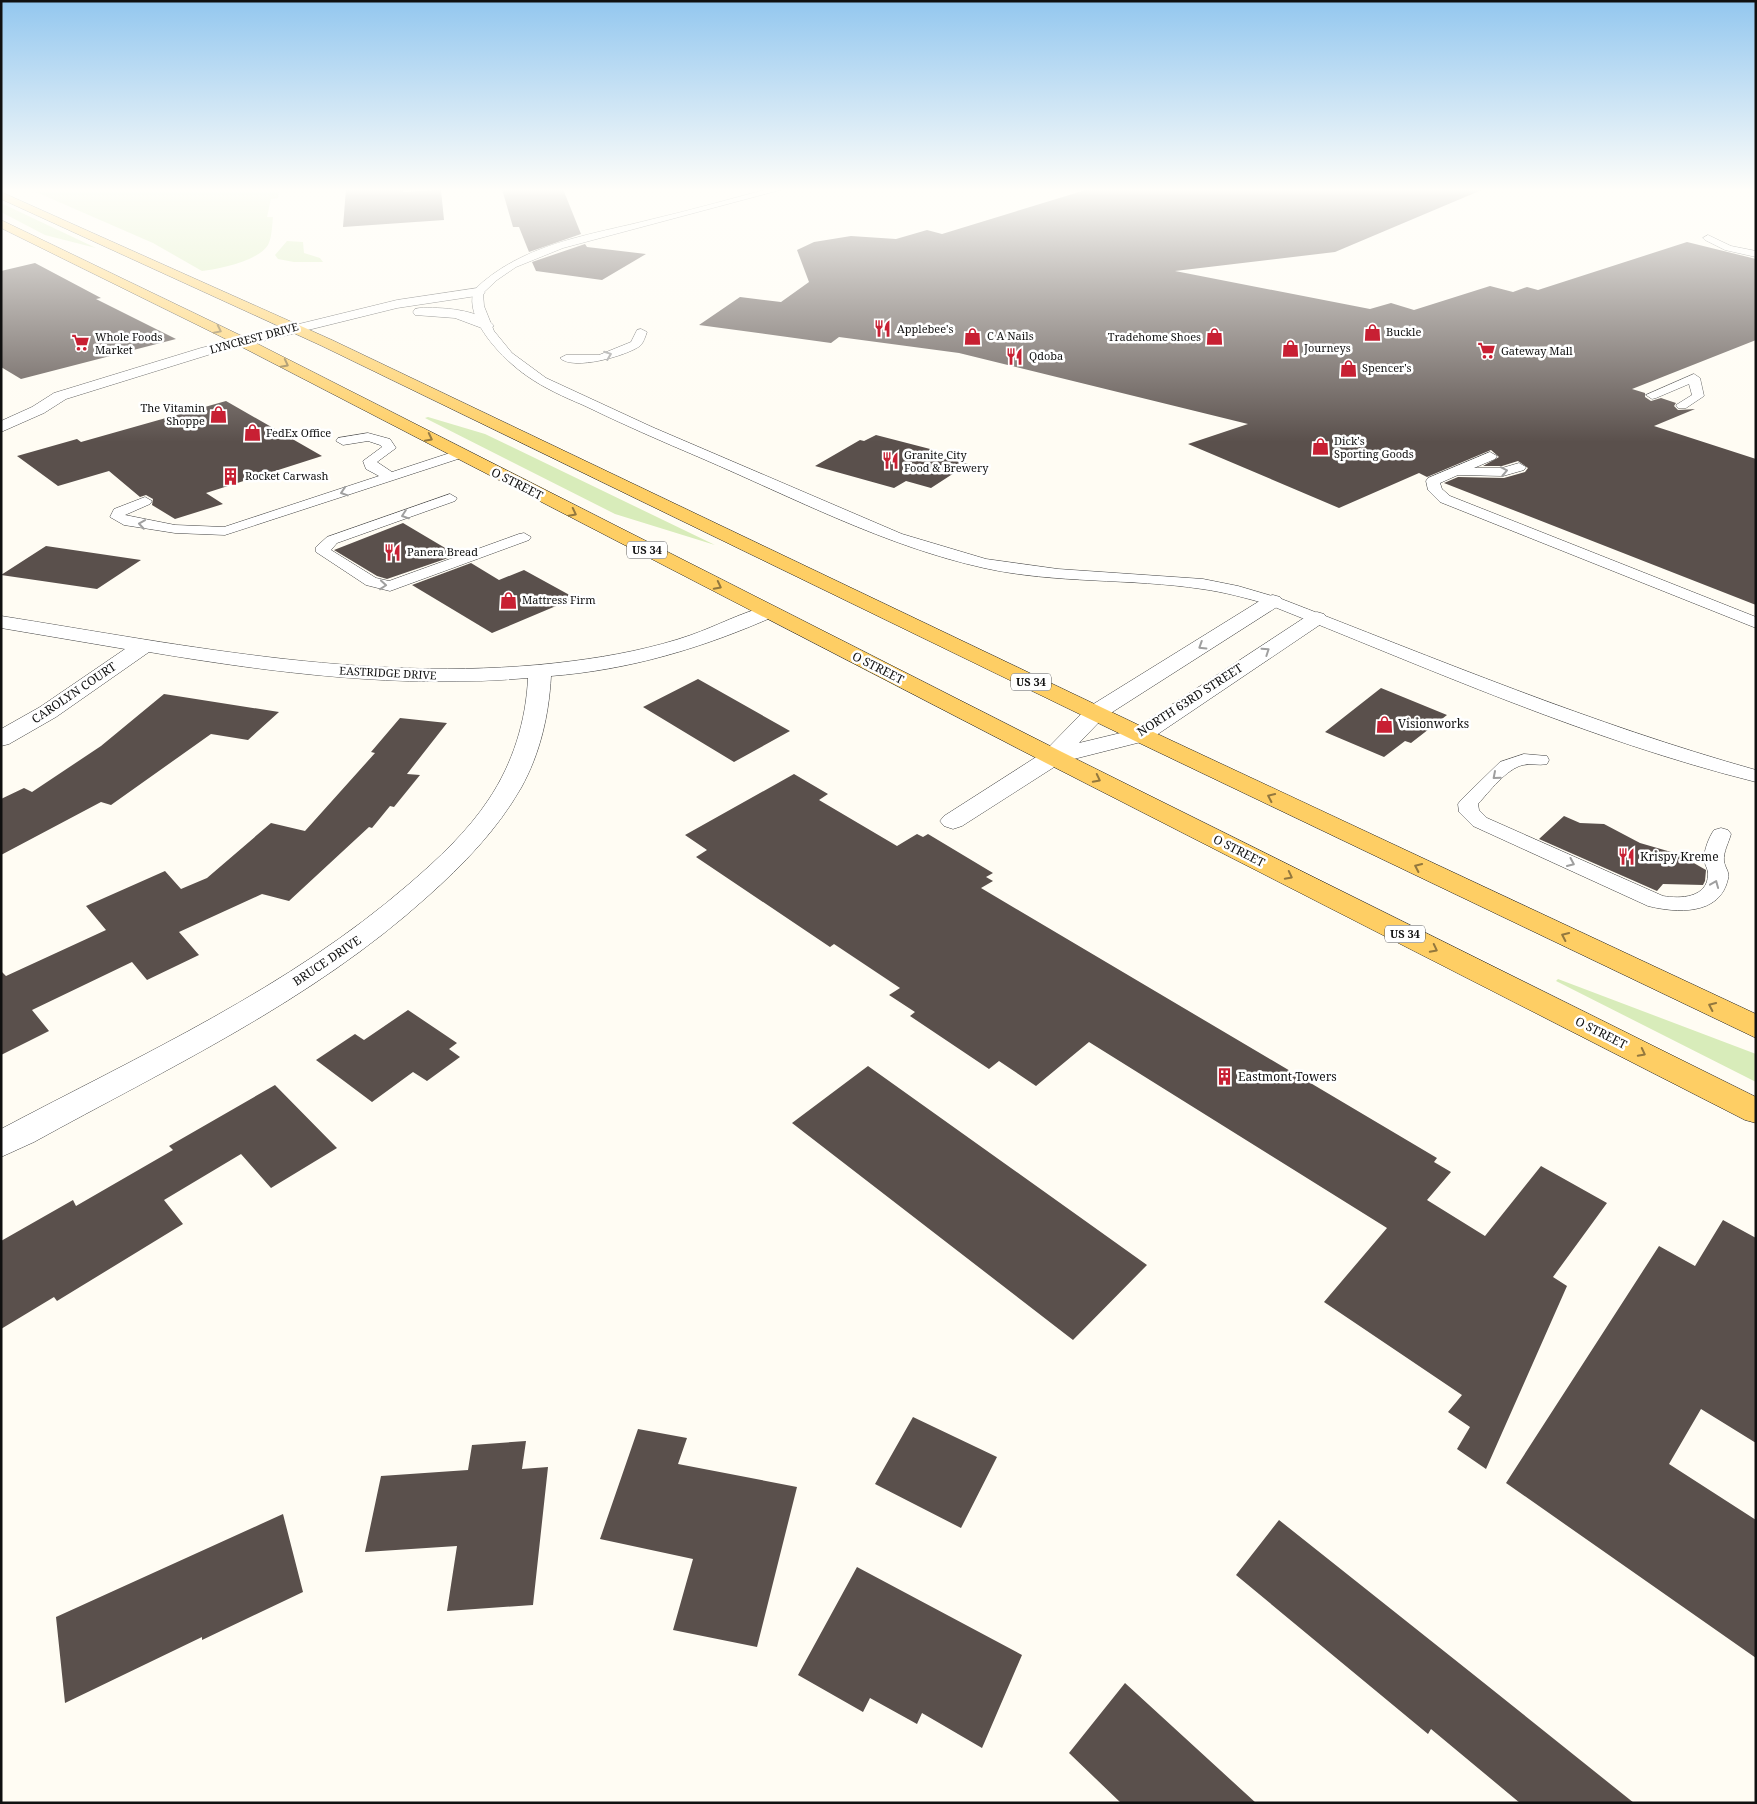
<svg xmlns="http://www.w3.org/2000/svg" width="1757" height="1804" font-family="'Noto Serif',serif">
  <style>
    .green { fill: #d8ecba }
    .building { fill: #5a504c }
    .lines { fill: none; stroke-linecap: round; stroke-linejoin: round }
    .service-casing { stroke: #434343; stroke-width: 1 }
    .minor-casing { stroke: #434343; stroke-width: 1 }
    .primary-casing { stroke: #212121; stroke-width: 1 }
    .service { fill: #fff; fill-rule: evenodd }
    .minor { fill: #fff; fill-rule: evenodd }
    .primary { fill: #fece64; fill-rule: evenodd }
    .oneway { stroke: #93783e }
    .oneway2 { stroke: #9f9f9f }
    .labels { text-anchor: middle; stroke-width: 5; stroke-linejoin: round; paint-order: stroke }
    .far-poi-label { font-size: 11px; fill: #101010; stroke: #fff; text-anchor: start }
    .far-street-label { font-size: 11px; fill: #101010; stroke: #fff }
    .shield { fill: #fff; stroke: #585858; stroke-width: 1 }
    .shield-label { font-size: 11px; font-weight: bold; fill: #101010 }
    .street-label { font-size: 12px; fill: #101010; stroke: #fff }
    .poi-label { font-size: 12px; fill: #101010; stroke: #fff; text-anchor: start }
  </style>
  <rect width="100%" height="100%" fill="#fffcf3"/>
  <!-- green -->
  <path class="green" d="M 29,189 L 279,189 L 278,198 L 271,199 L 267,217 L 273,217 C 272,225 272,238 268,245 C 258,261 220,269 202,271 L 153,243 Z
    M 1,203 L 96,248 L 45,235 L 1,212 Z
    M 287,241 L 303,242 L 304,253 L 320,258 L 323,262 L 294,262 L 278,259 L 275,255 Z
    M 428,417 L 485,434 L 715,545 L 615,514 L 425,418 Z
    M 1558,979 L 1756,1054 L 1756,1082 L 1556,981 Z"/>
  <!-- building -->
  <path class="building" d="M 346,189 L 403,189 L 403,192 L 441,190 L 444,220 L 343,227 Z
    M 502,189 L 563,189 L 581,234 L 529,252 L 519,227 L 513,227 Z
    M 1089,189 L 1484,189 L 1335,252 L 1175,271 L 1370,309 L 1391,303 L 1414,310 L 1490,286 L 1513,292 L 1527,287 L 1538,290 L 1687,242 L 1756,259 L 1756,340 L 1632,389 L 1645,393 L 1645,397 L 1651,401 L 1661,398 L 1676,403 L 1674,406 L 1678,410 L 1695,409 L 1654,426 L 1756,459 L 1756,605 L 1444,483 L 1458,477 L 1504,478 L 1525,472 L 1528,468 L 1518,461 L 1502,466 L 1483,466 L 1499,457 L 1491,450 L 1427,477 L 1419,473 L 1339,508 L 1188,444 L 1248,424 L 959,353 L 839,337 L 831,343 L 699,325 L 740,297 L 781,302 L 809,282 L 797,250 L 814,242 L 851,236 L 896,239 L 927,230 L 942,234 Z
    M 585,244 L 587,247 L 646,254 L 602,280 L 536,271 L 532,262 Z
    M 35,263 L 101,298 L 96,299 L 176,339 L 21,379 L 1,367 L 1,271 Z
    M 226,401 L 322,456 L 206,493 L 223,504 L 175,519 L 152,505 L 153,499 L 146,495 L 140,497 L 109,471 L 58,486 L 17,456 L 77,439 L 81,442 Z
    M 876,435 L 934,450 L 928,454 L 968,464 L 931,488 L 906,481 L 894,488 L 815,466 L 860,440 L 864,441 Z
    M 403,523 L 457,555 L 387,579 L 377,576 L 334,550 Z
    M 46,546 L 141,560 L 97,589 L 1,575 Z
    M 471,563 L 499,580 L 524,570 L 575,598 L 492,633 L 412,585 Z
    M 698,679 L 790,731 L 734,762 L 643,707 Z
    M 1381,688 L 1447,715 L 1411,743 L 1405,741 L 1384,757 L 1325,732 Z
    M 164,694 L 279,712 L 248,740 L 211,734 L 111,805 L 101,802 L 1,855 L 1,799 L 24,788 L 32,792 L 101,746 Z
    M 400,718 L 447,723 L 407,774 L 420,775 L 394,807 L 390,806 L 372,828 L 369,827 L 289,901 L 262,894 L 179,932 L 199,955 L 147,980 L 132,962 L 32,1010 L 49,1031 L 1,1055 L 1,971 L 6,976 L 106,930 L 86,906 L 165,871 L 181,889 L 207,878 L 271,823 L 305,831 L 375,753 L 371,752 Z
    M 794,774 L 828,794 L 819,800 L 897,846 L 917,834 L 923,837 L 928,834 L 993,873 L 986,877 L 993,881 L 981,888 L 1437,1158 L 1434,1162 L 1451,1172 L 1427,1200 L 1485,1236 L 1541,1166 L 1607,1203 L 1553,1277 L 1567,1286 L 1486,1469 L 1457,1449 L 1470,1427 L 1448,1412 L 1462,1395 L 1324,1302 L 1387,1228 L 1089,1042 L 1036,1086 L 999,1061 L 989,1069 L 910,1016 L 915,1012 L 889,995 L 900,988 L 834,944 L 830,947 L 696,857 L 707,850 L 685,835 Z
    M 1564,816 L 1580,823 L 1604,824 L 1640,843 L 1678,854 L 1706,870 L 1705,881 L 1703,885 L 1663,884 L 1657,891 L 1539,839 Z
    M 408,1010 L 457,1043 L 449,1049 L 460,1057 L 427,1081 L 413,1072 L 372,1102 L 316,1060 L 355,1034 L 364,1040 Z
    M 868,1066 L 1147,1265 L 1073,1340 L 792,1123 Z
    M 275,1085 L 337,1148 L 271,1188 L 241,1154 L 164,1200 L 183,1224 L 57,1301 L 54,1297 L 1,1329 L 1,1241 L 73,1200 L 76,1206 L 173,1150 L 169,1146 Z
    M 1723,1220 L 1756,1238 L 1756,1443 L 1701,1409 L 1669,1464 L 1756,1520 L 1756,1658 L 1506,1483 L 1659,1246 L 1695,1266 Z
    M 913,1417 L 997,1457 L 961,1528 L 875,1484 Z
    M 638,1429 L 687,1438 L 678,1464 L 797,1487 L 757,1647 L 673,1630 L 693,1559 L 600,1539 Z
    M 526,1441 L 522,1469 L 548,1467 L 533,1605 L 447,1611 L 457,1546 L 365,1552 L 381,1476 L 468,1470 L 472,1445 Z
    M 283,1514 L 303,1592 L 202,1640 L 202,1637 L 65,1703 L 56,1617 Z
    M 1279,1520 L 1469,1671 L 1634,1803 L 1520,1803 L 1431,1729 L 1428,1734 L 1236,1575 Z
    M 857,1567 L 1022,1655 L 982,1748 L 922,1713 L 917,1724 L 870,1698 L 863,1712 L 798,1675 Z
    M 1125,1683 L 1256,1803 L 1121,1803 L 1069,1753 Z"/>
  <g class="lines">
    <defs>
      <path id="service" d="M 768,189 L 784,189 L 563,248 L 516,267 L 497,280 L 483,293 L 484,306 L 494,331 L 512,353 L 546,378 L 652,427 L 902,534 L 986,559 L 1058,569 L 1203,579 L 1238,586 L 1279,598 C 1437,659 1592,724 1756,770 L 1756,782 C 1588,740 1428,668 1267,604 C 1246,598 1224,592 1202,589 C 1130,578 1056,584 984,568 C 885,546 794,498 701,458 C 661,441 622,424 583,405 C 564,397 544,388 527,376 C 505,361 463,320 474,290 C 522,243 591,235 653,219 C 692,210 730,199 768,189 Z
        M 1708,235 L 1731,246 L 1756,251 L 1756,257 L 1725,250 L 1705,240 L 1703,238 Z
        M 641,329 L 647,332 C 645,337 644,342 640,346 C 626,356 573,371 560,358 L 566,355 L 599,355 L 631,342 L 637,330 Z
        M 1694,374 L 1700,378 L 1704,396 L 1686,408 L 1678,408 L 1676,405 L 1692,395 L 1689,384 L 1656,398 L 1652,399 L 1646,395 Z
        M 368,433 L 390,439 L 396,448 L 377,462 L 392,472 L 459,450 L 466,454 L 464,457 L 225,535 L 175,533 L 124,525 L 110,517 L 114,509 L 145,497 L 152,501 L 150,504 L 125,515 L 175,525 L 224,527 L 379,476 L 366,469 L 363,461 L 382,447 L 380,445 L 368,441 L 343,445 L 336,441 L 338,438 Z
        M 1490,452 L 1497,456 L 1495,459 L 1474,468 L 1502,468 L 1519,463 L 1526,467 L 1524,470 L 1503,476 L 1458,475 L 1440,483 L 1442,489 L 1450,496 L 1756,617 L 1756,628 L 1440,502 L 1428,490 L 1426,481 L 1428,478 Z
        M 450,494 L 457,498 L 455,501 L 337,543 L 331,550 L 376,578 L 389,581 L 519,534 L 524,533 L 531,537 L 529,540 L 390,591 L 366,585 L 316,552 L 316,547 L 327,537 Z
        M 1524,754 L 1547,756 L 1549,760 L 1547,764 C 1539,766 1531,763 1523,765 C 1506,769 1489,792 1478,804 L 1479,810 L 1487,818 L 1663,896 C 1680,899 1708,898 1708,874 C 1708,868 1704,864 1704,859 C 1704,850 1709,837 1714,830 L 1721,828 L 1728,830 L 1731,834 C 1729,842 1723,852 1724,861 C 1725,868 1730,872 1728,879 C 1720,916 1676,913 1648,906 L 1473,826 L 1459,812 L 1458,804 L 1461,800 L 1500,762 Z"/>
      <path id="minor" d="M 478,288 L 485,292 L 483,295 L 397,308 L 211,354 L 66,399 L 44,413 L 1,432 L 1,421 L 32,407 L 54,393 L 201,348 L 397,300 Z
        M 420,308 C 439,307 481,309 494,326 L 487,330 L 455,318 L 415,315 L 413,312 L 415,309 Z
        M 1273,595 L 1280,597 L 1283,601 L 1280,605 L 1103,718 L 1079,743 L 1133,730 L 1310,614 L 1317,612 L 1324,614 L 1327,618 L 1324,622 L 1149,740 L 1062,762 L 962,826 L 953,829 L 944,826 L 940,821 L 944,816 L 1044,752 L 1087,708 L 1266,597 Z
        M 768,606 L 775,608 L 778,612 L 775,616 C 703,648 629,670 551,676 C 549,715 540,754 521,788 C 497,830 463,865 427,897 C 312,1001 168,1068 34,1142 L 1,1157 L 1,1129 C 141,1055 289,988 409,884 C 438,859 468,831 489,799 C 513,763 526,721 528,678 C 402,689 274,673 149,652 L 56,717 L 9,744 L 1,746 L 1,729 L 40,707 L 125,649 L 1,628 L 1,616 C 189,646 382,686 573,661 C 612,656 654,648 691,635 C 717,626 742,612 768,606 Z"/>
      <path id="primary" d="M 1,192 L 332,340 L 1149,730 L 1756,1014 L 1756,1038 L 1133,740 L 322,346 L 1,199 Z
        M 1,220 L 246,338 L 1062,752 L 1756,1097 L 1756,1123 L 1745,1120 L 1044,762 L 236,344 L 1,228 Z"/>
    </defs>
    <!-- service casing -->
    <use href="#service" class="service-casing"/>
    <!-- minor casing -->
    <use href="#minor" class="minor-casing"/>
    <!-- primary casing -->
    <use href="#primary" class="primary-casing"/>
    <!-- service -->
    <use href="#service" class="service"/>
    <!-- minor -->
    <use href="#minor" class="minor"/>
    <!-- primary -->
    <use href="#primary" class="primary"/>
  </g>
  <!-- one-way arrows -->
  <defs><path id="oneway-chevron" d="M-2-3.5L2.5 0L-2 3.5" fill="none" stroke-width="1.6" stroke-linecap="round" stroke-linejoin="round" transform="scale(1.25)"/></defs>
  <g class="oneway">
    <use href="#oneway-chevron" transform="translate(218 330) rotate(26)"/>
    <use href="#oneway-chevron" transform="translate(285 364) rotate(27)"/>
    <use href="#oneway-chevron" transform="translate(429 438) rotate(27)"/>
    <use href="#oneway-chevron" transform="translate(573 513) rotate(27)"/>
    <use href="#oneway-chevron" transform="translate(718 586) rotate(27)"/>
    <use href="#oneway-chevron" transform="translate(1097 779) rotate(27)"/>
    <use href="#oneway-chevron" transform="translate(1271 797) rotate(-155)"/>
    <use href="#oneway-chevron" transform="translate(1418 867) rotate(-155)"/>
    <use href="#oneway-chevron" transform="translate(1289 876) rotate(27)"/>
    <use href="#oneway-chevron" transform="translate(1565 936) rotate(-155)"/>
    <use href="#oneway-chevron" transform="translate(1434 949) rotate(27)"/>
    <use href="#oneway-chevron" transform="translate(1712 1006) rotate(-155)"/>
    <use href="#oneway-chevron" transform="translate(1642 1053) rotate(27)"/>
  </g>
  <g class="oneway2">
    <use href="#oneway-chevron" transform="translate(608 355) rotate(-21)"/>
    <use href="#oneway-chevron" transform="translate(1504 471) rotate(-11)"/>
    <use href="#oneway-chevron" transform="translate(344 492) rotate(162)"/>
    <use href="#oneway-chevron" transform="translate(405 515) rotate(161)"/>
    <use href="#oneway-chevron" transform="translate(142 524) rotate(-171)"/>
    <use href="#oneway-chevron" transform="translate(383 585) rotate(5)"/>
    <use href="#oneway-chevron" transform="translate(1202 646) rotate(148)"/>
    <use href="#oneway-chevron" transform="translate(1266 651) rotate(-34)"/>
    <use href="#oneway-chevron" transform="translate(1496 776) rotate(139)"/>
    <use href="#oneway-chevron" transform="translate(1571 863) rotate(24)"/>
    <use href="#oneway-chevron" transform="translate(1715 884) rotate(-68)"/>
  </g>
  <!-- sky -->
  <linearGradient id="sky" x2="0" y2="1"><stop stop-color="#93c7ef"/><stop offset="0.43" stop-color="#fffefa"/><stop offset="1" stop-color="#fffefa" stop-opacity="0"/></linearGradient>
  <rect width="1757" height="442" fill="url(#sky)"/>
  <!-- icons -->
  <defs>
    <symbol id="restaurant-bare" viewBox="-9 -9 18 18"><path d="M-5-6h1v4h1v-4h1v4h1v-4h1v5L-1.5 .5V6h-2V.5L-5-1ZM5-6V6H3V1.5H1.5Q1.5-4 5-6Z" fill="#c82033" stroke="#fff" stroke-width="2.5" paint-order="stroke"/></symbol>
    <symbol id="shop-bare" viewBox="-9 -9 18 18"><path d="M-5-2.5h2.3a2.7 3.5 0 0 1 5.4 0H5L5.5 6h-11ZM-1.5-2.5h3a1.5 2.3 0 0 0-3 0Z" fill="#c82033" stroke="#fff" stroke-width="2.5" paint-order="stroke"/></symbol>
    <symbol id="supermarket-bare" viewBox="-9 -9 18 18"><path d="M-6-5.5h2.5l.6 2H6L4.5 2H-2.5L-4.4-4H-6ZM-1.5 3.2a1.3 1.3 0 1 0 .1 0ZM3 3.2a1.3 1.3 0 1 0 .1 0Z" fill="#c82033" stroke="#fff" stroke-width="2.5" paint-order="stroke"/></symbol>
    <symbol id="building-bare" viewBox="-9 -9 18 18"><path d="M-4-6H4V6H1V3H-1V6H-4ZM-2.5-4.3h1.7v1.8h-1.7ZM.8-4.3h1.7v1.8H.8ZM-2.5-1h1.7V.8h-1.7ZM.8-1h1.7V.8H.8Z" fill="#c82033" stroke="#fff" stroke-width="2.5" paint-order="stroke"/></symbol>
  </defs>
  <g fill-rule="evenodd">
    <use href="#restaurant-bare" x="870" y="316" width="25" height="25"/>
    <use href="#shop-bare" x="1360" y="320" width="25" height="25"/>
    <use href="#shop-bare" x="960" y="324" width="25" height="25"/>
    <use href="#shop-bare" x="1202" y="324" width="25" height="25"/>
    <use href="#supermarket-bare" x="68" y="330" width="25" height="25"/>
    <use href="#shop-bare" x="1278" y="336" width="25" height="25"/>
    <use href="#supermarket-bare" x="1474" y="338" width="25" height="25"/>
    <use href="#restaurant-bare" x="1002" y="344" width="25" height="25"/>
    <use href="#shop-bare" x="1336" y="356" width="25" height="25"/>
    <use href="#shop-bare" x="206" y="402" width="25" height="25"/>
    <use href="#shop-bare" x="240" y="420" width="25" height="25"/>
    <use href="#shop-bare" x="1308" y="434" width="25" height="25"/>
    <use href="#restaurant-bare" x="878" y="448" width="25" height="25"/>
    <use href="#building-bare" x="218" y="464" width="25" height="25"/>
    <use href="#restaurant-bare" x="380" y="540" width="25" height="25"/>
    <use href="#shop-bare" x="496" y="588" width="25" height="25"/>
    <use href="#shop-bare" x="1372" y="712" width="25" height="25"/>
    <use href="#restaurant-bare" x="1614" y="844" width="25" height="25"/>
    <use href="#building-bare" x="1212" y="1064" width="25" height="25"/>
  </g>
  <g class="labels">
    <!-- far-poi labels -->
    <g class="far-poi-label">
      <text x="897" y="333">Applebee's</text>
      <text x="1386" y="336">Buckle</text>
      <text x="987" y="340">C A Nails</text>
      <text x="95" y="341">Whole Foods<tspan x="95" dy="13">Market</tspan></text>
      <text x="1201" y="341" text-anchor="end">Tradehome Shoes</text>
      <text x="1304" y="352">Journeys</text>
      <text x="1501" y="355">Gateway Mall</text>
      <text x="1029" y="360">Qdoba</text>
      <text x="1362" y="372">Spencer's</text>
      <text x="205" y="412" text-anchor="end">The Vitamin<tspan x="205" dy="13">Shoppe</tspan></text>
      <text x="266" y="437">FedEx Office</text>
      <text x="1334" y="445">Dick's<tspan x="1334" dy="13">Sporting Goods</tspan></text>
      <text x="904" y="459">Granite City<tspan x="904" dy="13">Food &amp; Brewery</tspan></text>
      <text x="245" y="480">Rocket Carwash</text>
      <text x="407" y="556">Panera Bread</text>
      <text x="522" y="604">Mattress Firm</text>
    </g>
    <!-- far-street labels -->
    <g class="far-street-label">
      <text transform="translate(254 338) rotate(-15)" y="4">LYNCREST DRIVE</text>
      <text transform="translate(388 673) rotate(3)" y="4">EASTRIDGE DRIVE</text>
    </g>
    <!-- shield labels -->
    <g class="shield">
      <rect x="627" y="541.5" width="40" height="17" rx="4"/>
      <rect x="1011" y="673.5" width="40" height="17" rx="4"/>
      <rect x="1385" y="925.5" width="40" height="17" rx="4"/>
    </g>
    <g class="shield-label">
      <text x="647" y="554">US 34</text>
      <text x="1031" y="686">US 34</text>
      <text x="1405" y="938">US 34</text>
    </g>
    <!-- street labels -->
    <g class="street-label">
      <text transform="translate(517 484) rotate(27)" y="4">O STREET</text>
      <text transform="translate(878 668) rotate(27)" y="4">O STREET</text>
      <text transform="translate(74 693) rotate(-34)" y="4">CAROLYN COURT</text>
      <text transform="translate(1190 700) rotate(-33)" y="4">NORTH 63RD STREET</text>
      <text transform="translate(1239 851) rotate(27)" y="4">O STREET</text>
      <text transform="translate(327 961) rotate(-34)" y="4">BRUCE DRIVE</text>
      <text transform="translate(1601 1033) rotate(27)" y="4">O STREET</text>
    </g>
    <!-- poi labels -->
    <g class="poi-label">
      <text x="1398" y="728">Visionworks</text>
      <text x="1640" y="861">Krispy Kreme</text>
      <text x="1238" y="1081">Eastmont Towers</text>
    </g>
  </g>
  <!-- border -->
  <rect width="1757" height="1804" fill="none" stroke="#101010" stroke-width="5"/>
</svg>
